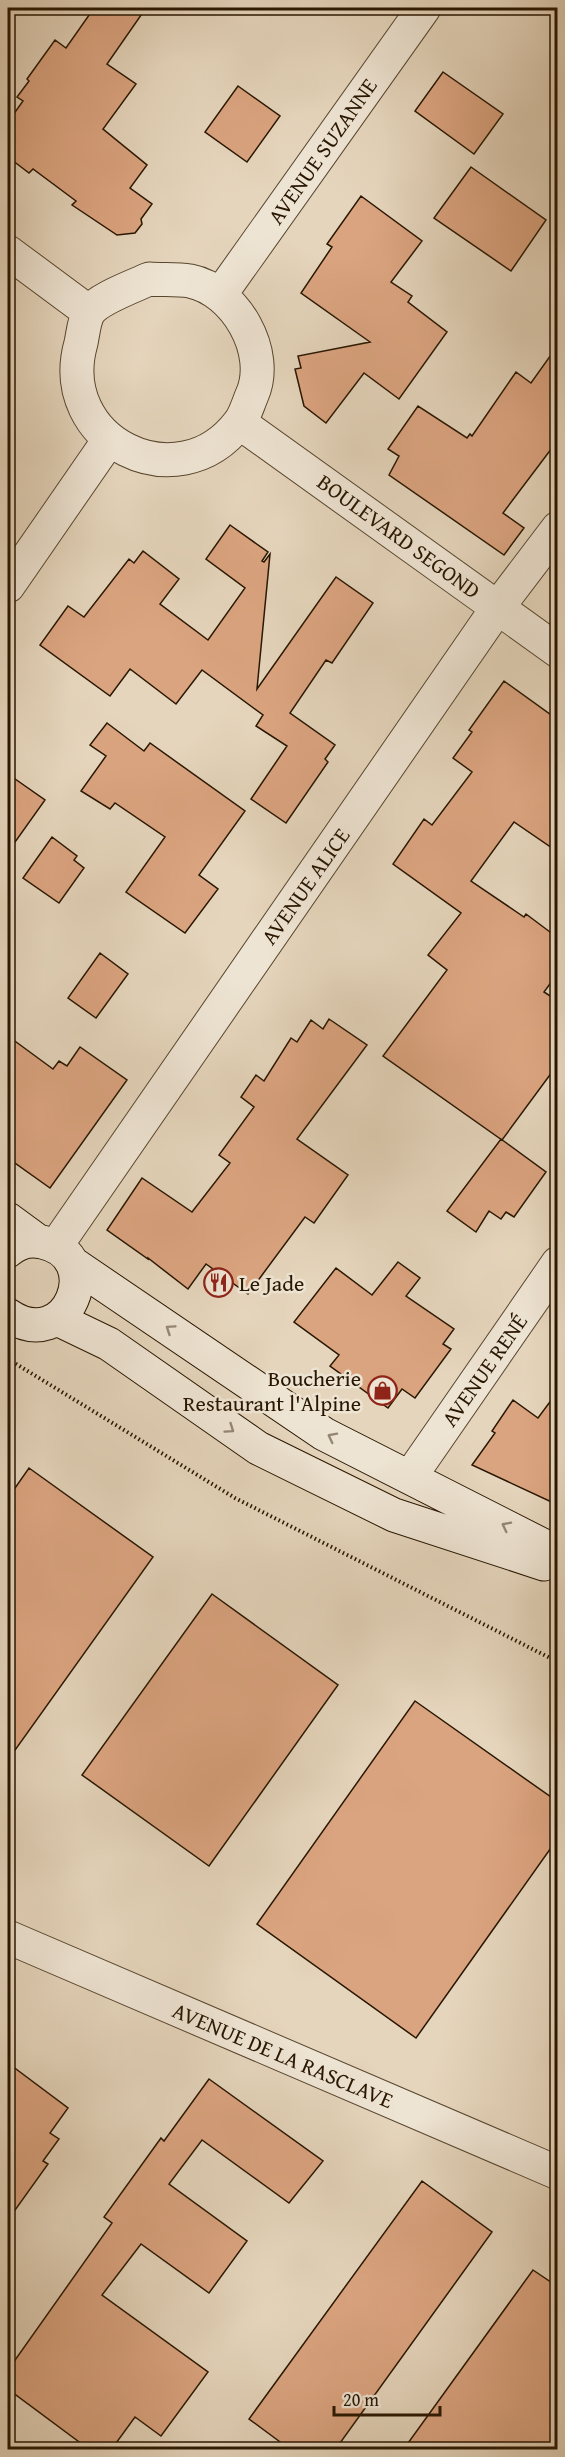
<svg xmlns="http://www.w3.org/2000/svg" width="565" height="2457" font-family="'Gentium Book Plus',serif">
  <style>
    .building { fill: #dba480; stroke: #281600; stroke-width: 1.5 }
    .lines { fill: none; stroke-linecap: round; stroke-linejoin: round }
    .street-casing { stroke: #57462f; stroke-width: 35 }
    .secondary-casing { stroke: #281600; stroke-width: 35 }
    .path { stroke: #281600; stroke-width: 4; stroke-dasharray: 1.5 3; stroke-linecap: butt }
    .street { stroke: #eee4d3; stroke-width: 33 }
    .secondary { stroke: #eee4d3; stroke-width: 33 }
    .oneway { stroke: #958774 }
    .labels { text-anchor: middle; stroke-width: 5; stroke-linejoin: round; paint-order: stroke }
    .street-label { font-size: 22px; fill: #281600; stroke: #eee4d3 }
    .poi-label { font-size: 22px; fill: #281600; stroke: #eee4d3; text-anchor: start }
  </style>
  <rect width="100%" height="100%" fill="#e5d5bc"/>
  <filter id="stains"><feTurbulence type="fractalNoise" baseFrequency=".00333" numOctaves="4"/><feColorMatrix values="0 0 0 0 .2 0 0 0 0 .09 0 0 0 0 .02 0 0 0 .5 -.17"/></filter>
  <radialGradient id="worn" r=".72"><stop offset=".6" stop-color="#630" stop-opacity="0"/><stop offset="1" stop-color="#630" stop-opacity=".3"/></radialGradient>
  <!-- building -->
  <path class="building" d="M 94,8 L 146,8 L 107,64 L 136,84 L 103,129 L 147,165 L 130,188 L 152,204 L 141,219 L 142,224 L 135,233 L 117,235 L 72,205 L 76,201 L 33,169 L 29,173 L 8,157 L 8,122 L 23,101 L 17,97 L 29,81 L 27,79 L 55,40 L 66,48 Z
    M 443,72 L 503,114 L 474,154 L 415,111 Z
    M 238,86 L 280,116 L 247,162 L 205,132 Z
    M 471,167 L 546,220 L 511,271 L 434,218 Z
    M 361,196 L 422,241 L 391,282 L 412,296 L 408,302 L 447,332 L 399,399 L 364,373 L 326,423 L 304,406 L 295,369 L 301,368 L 298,356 L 370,342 L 301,293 L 332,247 L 327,244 Z
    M 558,345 L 558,440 L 503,513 L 524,528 L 504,555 L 389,475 L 399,456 L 388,449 L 418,406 L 467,438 L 470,434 L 472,436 L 516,372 L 531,383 Z
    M 230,525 L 268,552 L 262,561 L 264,562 L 270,554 L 257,689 L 336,577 L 373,603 L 332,663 L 326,660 L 290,713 L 335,745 L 325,759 L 328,762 L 286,823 L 251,799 L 287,746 L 256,726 L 263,715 L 202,670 L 176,704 L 130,669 L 110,696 L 40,645 L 68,606 L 84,617 L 129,559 L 134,563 L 143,551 L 179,579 L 160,604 L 208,640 L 245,588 L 206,559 Z
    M 504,681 L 558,720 L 558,852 L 514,822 L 471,881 L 524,917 L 526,914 L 558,938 L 558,973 L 544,992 L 558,1001 L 558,1064 L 502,1140 L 383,1056 L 447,970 L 428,955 L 461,913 L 393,864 L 424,819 L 432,825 L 472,772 L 453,758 L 472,732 L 469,730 Z
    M 107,723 L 144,751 L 150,743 L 245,811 L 199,875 L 218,889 L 185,933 L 126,892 L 165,837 L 115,803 L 110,809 L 81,791 L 106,756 L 90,745 Z
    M 8,774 L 45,800 L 8,852 Z
    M 52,837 L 77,856 L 74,860 L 84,868 L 59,903 L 23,878 Z
    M 100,953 L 128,974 L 96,1018 L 68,998 Z
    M 329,1019 L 367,1045 L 297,1139 L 348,1175 L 314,1223 L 305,1217 L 248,1294 L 206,1264 L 188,1289 L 148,1258 L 148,1259 L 107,1230 L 142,1178 L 192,1212 L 230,1163 L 219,1155 L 254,1107 L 241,1097 L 256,1075 L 264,1081 L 291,1038 L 297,1042 L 311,1020 L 323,1029 Z
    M 8,1036 L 53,1069 L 59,1061 L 67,1066 L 80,1047 L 127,1080 L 50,1188 L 8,1158 Z
    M 501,1139 L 546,1172 L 514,1217 L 506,1212 L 501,1219 L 489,1211 L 476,1232 L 447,1211 Z
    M 398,1262 L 420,1278 L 406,1296 L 454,1329 L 443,1344 L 451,1349 L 415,1398 L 402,1389 L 388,1408 L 330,1366 L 339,1355 L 294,1322 L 336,1268 L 372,1295 Z
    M 558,1391 L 558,1505 L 472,1465 L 495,1433 L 492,1431 L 513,1400 L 538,1418 Z
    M 29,1468 L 153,1557 L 8,1760 L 8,1498 Z
    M 212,1594 L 338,1685 L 209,1866 L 82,1775 Z
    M 415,1701 L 558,1802 L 558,1838 L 416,2038 L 257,1924 Z
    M 8,2063 L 68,2108 L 50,2133 L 59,2139 L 43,2161 L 48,2164 L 8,2220 Z
    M 209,2079 L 323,2161 L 289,2203 L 202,2140 L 169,2184 L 247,2241 L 209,2293 L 141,2244 L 102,2295 L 208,2372 L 161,2436 L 135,2417 L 111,2450 L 90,2450 L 8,2389 L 8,2370 L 112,2223 L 104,2217 L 161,2138 L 164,2141 Z
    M 422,2181 L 492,2232 L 335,2450 L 291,2450 L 249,2419 Z
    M 533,2270 L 558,2287 L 558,2450 L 403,2450 Z"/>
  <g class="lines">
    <defs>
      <path id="street" d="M 8,252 L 89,312
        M 149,279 C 162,280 177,279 190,281 C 235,290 271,352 252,395 C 248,404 245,416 239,423 C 178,503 53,441 81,343 C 83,334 84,320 89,312 C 98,299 134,286 149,279 Z
        M 220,295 L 424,8
        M 240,423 L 558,651
        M 8,586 L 109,440
        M 56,1246 L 498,607 L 558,528
        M 410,1477 L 558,1263
        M 8,1937 L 558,2173"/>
      <path id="secondary" d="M 8,1219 L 38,1241
        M 8,1251 C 17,1243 30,1239 42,1242 C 108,1256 68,1356 8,1315
        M 72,1263 L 324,1434 L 558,1553
        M 57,1319 L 109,1344 L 258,1448 L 394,1515 L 544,1564"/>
    </defs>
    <!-- street casing -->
    <use href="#street" class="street-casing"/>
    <!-- secondary casing -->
    <use href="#secondary" class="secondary-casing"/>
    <!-- path -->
    <path class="path" d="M 8,1359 L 235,1498 L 558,1662"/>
    <!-- street -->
    <use href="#street" class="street"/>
    <!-- secondary -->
    <use href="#secondary" class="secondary"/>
  </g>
  <!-- one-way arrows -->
  <defs><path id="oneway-chevron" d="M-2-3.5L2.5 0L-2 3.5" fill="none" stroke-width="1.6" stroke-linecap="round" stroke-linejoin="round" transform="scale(1.5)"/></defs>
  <g class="oneway">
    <use href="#oneway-chevron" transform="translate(170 1329) rotate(-146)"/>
    <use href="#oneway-chevron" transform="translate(230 1429) rotate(35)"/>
    <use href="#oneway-chevron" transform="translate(332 1437) rotate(-153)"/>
    <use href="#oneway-chevron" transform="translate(506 1526) rotate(-153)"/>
  </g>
  <!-- icons -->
  <defs>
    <symbol id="restaurant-ring" viewBox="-11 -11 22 22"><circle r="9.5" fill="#eee4d3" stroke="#8f2418" stroke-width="1.5"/><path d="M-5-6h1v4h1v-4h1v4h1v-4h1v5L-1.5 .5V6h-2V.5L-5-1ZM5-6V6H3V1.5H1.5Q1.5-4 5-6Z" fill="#8f2418"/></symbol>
    <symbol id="shop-ring" viewBox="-11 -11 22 22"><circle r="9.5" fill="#eee4d3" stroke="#8f2418" stroke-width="1.5"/><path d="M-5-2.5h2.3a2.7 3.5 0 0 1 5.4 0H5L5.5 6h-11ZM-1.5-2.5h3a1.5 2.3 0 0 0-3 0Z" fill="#8f2418"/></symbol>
  </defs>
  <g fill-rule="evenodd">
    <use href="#restaurant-ring" x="202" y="1266" width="33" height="33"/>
    <use href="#shop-ring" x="366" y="1374" width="33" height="33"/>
  </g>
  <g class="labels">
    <!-- street labels -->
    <g class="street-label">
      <text transform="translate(322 151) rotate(-55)" y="8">AVENUE SUZANNE</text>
      <text transform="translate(399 536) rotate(36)" y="8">BOULEVARD SEGOND</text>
      <text transform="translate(305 886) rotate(-55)" y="8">AVENUE ALICE</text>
      <text transform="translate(484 1370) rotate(-55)" y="8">AVENUE RENÉ</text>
      <text transform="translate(283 2055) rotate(23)" y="8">AVENUE DE LA RASCLAVE</text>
    </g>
    <!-- poi labels -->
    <g class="poi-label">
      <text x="239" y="1291">Le Jade</text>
      <text x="361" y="1386" text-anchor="end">Boucherie<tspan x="361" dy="25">Restaurant l'Alpine</tspan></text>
    </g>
  </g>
  <!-- margin -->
  <rect width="565" height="2457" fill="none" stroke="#e5d5bc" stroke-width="30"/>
  <rect x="9" y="9" width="547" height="2439" fill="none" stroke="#281600" stroke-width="3"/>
  <rect x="15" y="15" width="535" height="2427" fill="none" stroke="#281600" stroke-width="1.5"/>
  <!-- scale -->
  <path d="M334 2406v9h106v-9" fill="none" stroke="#281600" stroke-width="3"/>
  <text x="343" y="2406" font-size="18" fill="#281600" stroke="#eee4d3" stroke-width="4.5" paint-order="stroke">20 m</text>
  <rect width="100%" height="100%" filter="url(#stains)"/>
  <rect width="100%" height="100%" fill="url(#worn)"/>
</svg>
